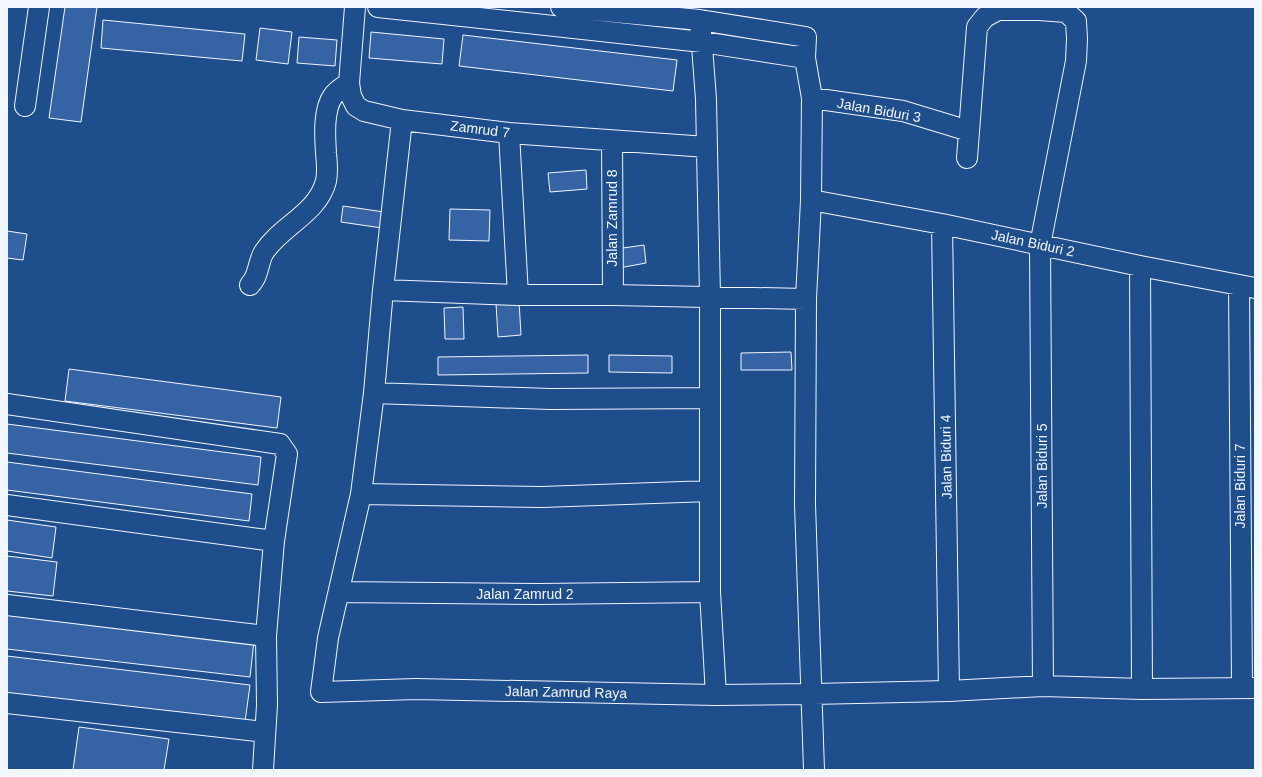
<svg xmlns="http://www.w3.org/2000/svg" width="1262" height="777" font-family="Arial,sans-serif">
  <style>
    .building { fill: #3563a3; stroke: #f2f6ff }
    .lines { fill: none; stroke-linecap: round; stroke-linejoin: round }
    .minor-casing { stroke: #f2f6ff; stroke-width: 22 }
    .minor { stroke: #1f4e8c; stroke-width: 20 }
    .labels { text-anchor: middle; stroke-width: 3; stroke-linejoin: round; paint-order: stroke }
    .street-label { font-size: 14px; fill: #f2f6ff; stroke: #1f4e8c }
  </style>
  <rect width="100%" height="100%" fill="#1f4e8c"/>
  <!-- building -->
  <path class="building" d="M 65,7 L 97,7 L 81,122 L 49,118 Z
    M 103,20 L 245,34 L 242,61 L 101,48 Z
    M 260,28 L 292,32 L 288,64 L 256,60 Z
    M 371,32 L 444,39 L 442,64 L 369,58 Z
    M 463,35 L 677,60 L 673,91 L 459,66 Z
    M 299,37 L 337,40 L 335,66 L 297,63 Z
    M 586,170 L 587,189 L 550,192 L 548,173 Z
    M 343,206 L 384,212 L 382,228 L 341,222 Z
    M 450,209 L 490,210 L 489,241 L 449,240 Z
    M 7,231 L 27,234 L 23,260 L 7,258 Z
    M 644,245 L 646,263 L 619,268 L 616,249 Z
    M 519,301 L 521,335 L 498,337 L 496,303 Z
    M 463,307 L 464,339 L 445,339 L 444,308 Z
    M 791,352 L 792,370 L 741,370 L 741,353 Z
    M 588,355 L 588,373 L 438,375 L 438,357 Z
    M 609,355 L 672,356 L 672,373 L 609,372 Z
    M 69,369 L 281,397 L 277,428 L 65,401 Z
    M 7,424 L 261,457 L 258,485 L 7,453 Z
    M 7,462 L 252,494 L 249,521 L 7,490 Z
    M 7,520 L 56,527 L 52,558 L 7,551 Z
    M 7,556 L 57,562 L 53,596 L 7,591 Z
    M 7,612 L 254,641 L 250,677 L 7,649 Z
    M 7,656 L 250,685 L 245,722 L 7,693 Z
    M 79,727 L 169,739 L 164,770 L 73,770 Z"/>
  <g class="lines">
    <defs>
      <path id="minor" d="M 355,7 L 349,83 L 351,96 L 356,106 L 364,111 L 402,120 L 509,133 L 707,147
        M 378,7 L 702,42 L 805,58
        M 561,7 L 700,20 L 806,37 L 805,58 L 812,98 L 811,200 L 806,299 L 805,504 L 814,770
        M 700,20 L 706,99 L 710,297 L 710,592 L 716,695
        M 812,98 L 903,111 L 969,131
        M 25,106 L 39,7
        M 402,120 L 383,290 L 374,393 L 361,494 L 328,638 L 321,692 L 416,689 L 716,695 L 812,694 L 949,691 L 1043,686 L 1142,689 L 1255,688
        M 509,133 L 518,295
        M 612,141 L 613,295
        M 967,158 L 977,27 L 985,17 L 998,10 L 1039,10 L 1066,12 L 1076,21 L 1077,39 L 1076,61 L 1040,245 L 1043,686
        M 811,200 L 942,224 L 1140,266 L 1255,288
        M 942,224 L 949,691
        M 1140,266 L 1142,689
        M 250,285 C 252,282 255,279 256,275 C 259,268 260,258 264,252 C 281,226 318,213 326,181 C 328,172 327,163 326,153 C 325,137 323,110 333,96 C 337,90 343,87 349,83
        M 1239,285 L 1242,688
        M 383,290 L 518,295 L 613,295 L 806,299
        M 374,393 L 550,399 L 710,398
        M 7,404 L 280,444 L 287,454 L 274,541 L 266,636 L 267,705 L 263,770
        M 361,494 L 542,497 L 710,491
        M 7,505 L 274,541
        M 339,592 L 538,594 L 710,592
        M 7,605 L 266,636
        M 7,703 L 265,732"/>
    </defs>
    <!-- minor casing -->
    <use href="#minor" class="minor-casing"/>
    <!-- minor -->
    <use href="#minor" class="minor"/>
  </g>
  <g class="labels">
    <!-- street labels -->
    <g class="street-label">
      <text transform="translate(879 110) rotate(10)" y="5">Jalan Biduri 3</text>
      <text transform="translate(480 129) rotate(7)" y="5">Zamrud 7</text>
      <text transform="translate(612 218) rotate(-90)" y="5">Jalan Zamrud 8</text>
      <text transform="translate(1033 243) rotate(12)" y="5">Jalan Biduri 2</text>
      <text transform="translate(946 457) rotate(-91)" y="5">Jalan Biduri 4</text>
      <text transform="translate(1042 466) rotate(-90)" y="5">Jalan Biduri 5</text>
      <text transform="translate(1240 486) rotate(-90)" y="5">Jalan Biduri 7</text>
      <text x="525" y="599">Jalan Zamrud 2</text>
      <text transform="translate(566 692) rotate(1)" y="5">Jalan Zamrud Raya</text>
    </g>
  </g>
  <!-- border -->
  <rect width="1262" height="777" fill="none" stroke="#f2f6ff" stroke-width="16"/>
</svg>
